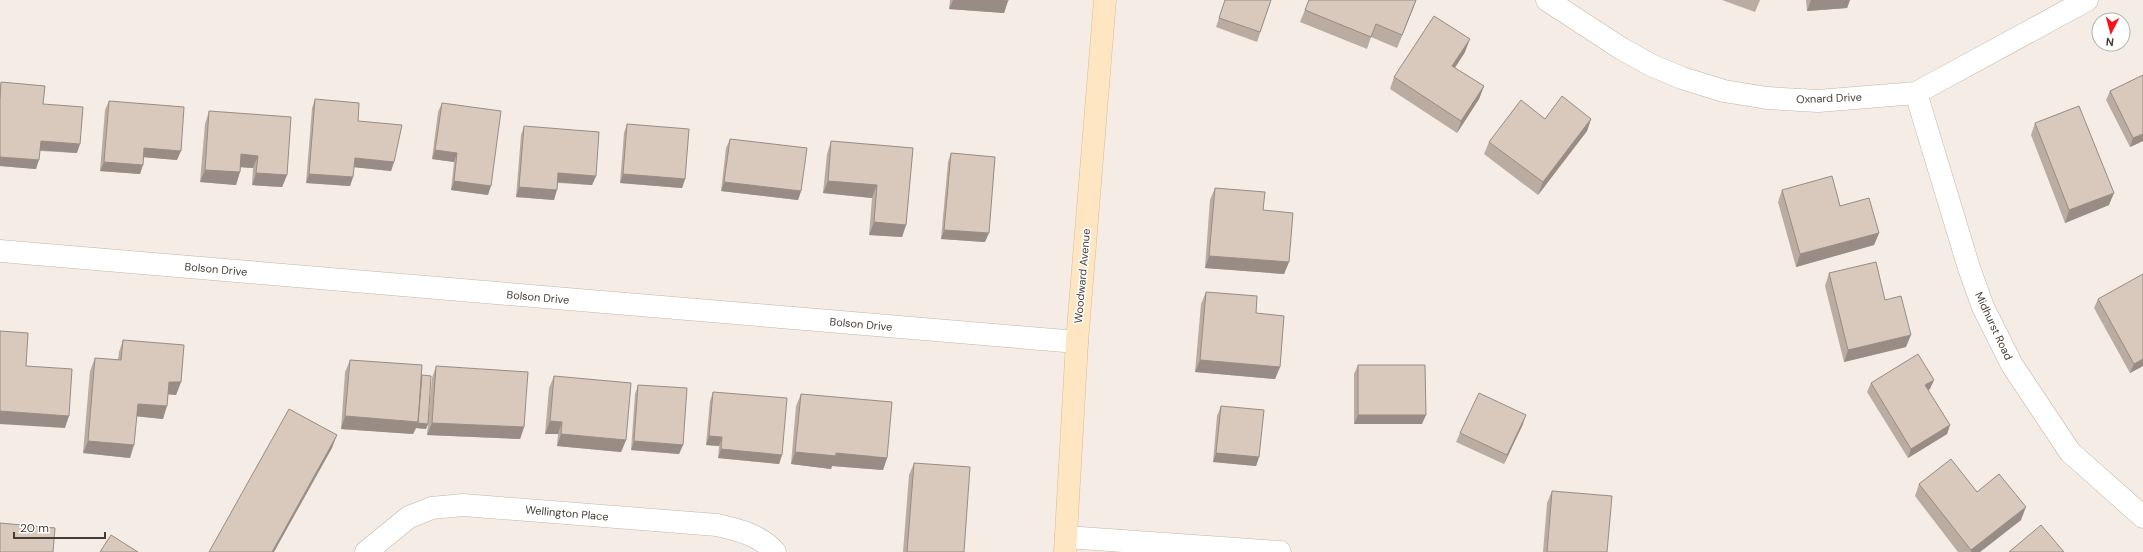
<svg xmlns="http://www.w3.org/2000/svg" width="2143" height="552" font-family="'DM Sans',sans-serif">
  <style>
    .lines { fill: none; stroke-linecap: round; stroke-linejoin: round }
    .minor-casing { stroke: #c3b5a9; stroke-width: 23 }
    .secondary-casing { stroke: #dbbb92; stroke-width: 23 }
    .minor { stroke: #fff; stroke-width: 22 }
    .secondary { stroke: #ffe6c3; stroke-width: 22 }
    .wall { fill: #bbaca2 }
    .shaded-wall { fill: #988c84 }
    .building { fill: #d9c8bc; stroke: #988c84 }
    .labels { text-anchor: middle; stroke-width: 3; stroke-linejoin: round; paint-order: stroke }
    .street-label { font-size: 11px; fill: #473c34; stroke: #fff }
  </style>
  <rect width="100%" height="100%" fill="#f4ece5"/>
  <g class="lines">
    <defs>
      <path id="minor" d="M 1547,0 L 1622,49 L 1651,65 L 1682,78 L 1724,91 L 1767,98 L 1818,101 L 1916,93 L 2087,0
        M 1916,93 L 1969,268 L 1983,307 L 2012,365 L 2070,452 L 2143,517
        M 0,251 L 1077,342
        M 1066,537 L 1280,552
        M 366,552 L 409,517 L 432,508 L 463,505 L 717,525 C 739,530 760,535 775,552"/>
      <path id="secondary" d="M 1065,552 L 1077,342 L 1105,0"/>
    </defs>
    <!-- minor casing -->
    <use href="#minor" class="minor-casing"/>
    <!-- secondary casing -->
    <use href="#secondary" class="secondary-casing"/>
    <!-- minor -->
    <use href="#minor" class="minor"/>
    <!-- secondary -->
    <use href="#secondary" class="secondary"/>
  </g>
  <!-- wall -->
  <path class="wall" d="M 950,0 L 1008,0 L 1004,13 L 949,9 Z
    M 1225,0 L 1271,0 L 1257,42 L 1216,27 Z
    M 1309,0 L 1416,0 L 1397,48 L 1371,37 L 1367,49 L 1300,22 Z
    M 1722,0 L 1760,0 L 1755,12 Z
    M 1806,0 L 1850,0 L 1847,8 L 1807,11 Z
    M 1465,52 L 1455,68 L 1484,86 L 1479,99 L 1457,133 L 1390,89 L 1394,77 Z
    M 2143,75 L 2143,141 L 2130,147 L 2106,100 L 2110,91 Z
    M 1,82 L 77,153 L 40,151 L 36,169 L 0,166 L 0,86 Z
    M 315,99 L 394,162 L 391,171 L 354,167 L 353,177 L 350,186 L 306,183 L 312,108 Z
    M 109,101 L 177,160 L 144,157 L 140,174 L 100,171 L 105,110 Z
    M 442,103 L 488,195 L 451,190 L 454,162 L 432,159 L 438,112 Z
    M 209,111 L 287,175 L 282,187 L 252,185 L 253,168 L 241,167 L 236,185 L 200,182 L 205,124 Z
    M 1545,119 L 1591,119 L 1587,131 L 1538,195 L 1484,154 L 1489,142 Z
    M 2035,123 L 2109,205 L 2065,223 L 2031,135 Z
    M 627,124 L 685,179 L 682,188 L 620,183 L 624,133 Z
    M 524,126 L 596,176 L 592,185 L 558,183 L 554,200 L 516,197 L 521,135 Z
    M 730,139 L 801,191 L 798,200 L 721,191 L 726,148 Z
    M 831,141 L 913,148 L 906,225 L 902,237 L 869,235 L 872,198 L 823,193 L 827,154 Z
    M 951,153 L 985,242 L 941,239 L 948,162 Z
    M 1215,188 L 1263,210 L 1289,262 L 1284,274 L 1205,268 L 1210,200 Z
    M 1782,190 L 1840,206 L 1879,233 L 1874,245 L 1796,267 L 1778,202 Z
    M 1829,273 L 1885,300 L 1906,347 L 1844,362 L 1825,286 Z
    M 1206,292 L 1256,313 L 1280,367 L 1275,379 L 1195,372 L 1201,304 Z
    M 2098,299 L 2143,366 L 2130,373 L 2094,308 Z
    M 123,340 L 181,382 L 176,395 L 168,394 L 163,419 L 137,416 L 130,458 L 83,453 L 90,371 L 95,358 L 118,360 L 119,352 Z
    M 350,360 L 422,375 L 426,429 L 416,428 L 413,434 L 341,429 L 345,372 Z
    M 1358,365 L 1422,424 L 1354,424 L 1354,374 Z
    M 436,366 L 524,427 L 520,439 L 427,435 L 432,378 Z
    M 554,376 L 626,440 L 621,452 L 557,446 L 558,434 L 545,434 L 549,388 Z
    M 1871,383 L 1930,389 L 1928,390 L 1950,425 L 1947,434 L 1908,458 L 1867,392 Z
    M 638,385 L 683,445 L 679,454 L 631,450 L 635,394 Z
    M 713,392 L 782,455 L 779,464 L 718,458 L 719,446 L 706,445 L 710,401 Z
    M 801,394 L 887,458 L 883,470 L 832,466 L 831,469 L 791,464 L 796,406 Z
    M 1221,406 L 1259,457 L 1256,466 L 1213,462 L 1217,416 Z
    M 1523,424 L 1504,464 L 1456,442 L 1460,433 Z
    M 914,463 L 964,552 L 903,552 L 909,475 Z
    M 1919,484 L 1977,492 L 2021,520 L 1980,552 L 1958,552 L 1915,496 Z
    M 1552,491 L 1607,552 L 1543,552 L 1547,503 Z"/>
  <!-- shaded-wall -->
  <path class="shaded-wall" d="M 953,0 L 996,0 L 1008,1 L 1004,13 L 949,9 Z
    M 1416,0 L 1413,9 L 1397,48 L 1402,35 Z
    M 1811,0 L 1850,0 L 1847,8 L 1807,11 Z
    M 1470,39 L 1465,52 L 1448,78 L 1452,66 Z
    M 1484,86 L 1479,99 L 1457,133 L 1461,121 Z
    M 1591,119 L 1587,131 L 1538,195 L 1543,182 Z
    M 2143,134 L 2143,141 L 2130,147 L 2133,138 Z
    M 41,141 L 80,144 L 77,153 L 38,150 Z
    M 144,148 L 181,151 L 177,160 L 141,157 Z
    M 435,150 L 457,153 L 454,162 L 432,159 Z
    M 241,154 L 258,156 L 253,168 L 237,167 Z
    M 0,157 L 39,160 L 36,169 L 0,166 Z
    M 355,158 L 394,162 L 391,171 L 352,167 Z
    M 104,162 L 143,165 L 140,174 L 100,171 Z
    M 205,170 L 240,172 L 236,185 L 200,182 Z
    M 256,173 L 287,175 L 282,187 L 252,185 Z
    M 558,173 L 596,176 L 592,185 L 555,182 Z
    M 309,174 L 353,177 L 350,186 L 306,183 Z
    M 623,174 L 685,179 L 682,188 L 620,183 Z
    M 454,181 L 491,186 L 488,195 L 451,190 Z
    M 828,181 L 877,185 L 872,198 L 823,193 Z
    M 724,182 L 801,191 L 798,200 L 721,191 Z
    M 519,187 L 557,190 L 554,200 L 516,197 Z
    M 2114,193 L 2109,205 L 2065,223 L 2069,210 Z
    M 874,222 L 906,225 L 902,237 L 869,235 Z
    M 944,230 L 989,233 L 985,242 L 941,239 Z
    M 1879,233 L 1874,245 L 1796,267 L 1800,254 Z
    M 1209,256 L 1289,262 L 1284,274 L 1205,268 Z
    M 1911,335 L 1906,347 L 1844,362 L 1848,350 Z
    M 2143,359 L 2143,366 L 2130,373 L 2134,364 Z
    M 1200,360 L 1280,367 L 1275,379 L 1195,372 Z
    M 1934,380 L 1930,389 L 1922,394 L 1925,385 Z
    M 169,382 L 181,382 L 176,395 L 165,394 Z
    M 138,404 L 167,406 L 163,419 L 133,416 Z
    M 0,411 L 69,416 L 65,428 L 0,424 Z
    M 1358,415 L 1426,415 L 1422,424 L 1354,424 Z
    M 1526,415 L 1523,424 L 1504,464 L 1507,455 Z
    M 345,416 L 418,422 L 428,424 L 426,429 L 416,428 L 413,434 L 341,429 Z
    M 550,421 L 562,422 L 558,434 L 545,434 Z
    M 432,423 L 524,427 L 520,439 L 427,435 Z
    M 1950,425 L 1947,434 L 1908,458 L 1911,449 Z
    M 561,434 L 626,440 L 621,452 L 557,446 Z
    M 337,435 L 332,448 L 274,552 L 272,552 Z
    M 709,436 L 722,437 L 719,446 L 706,445 Z
    M 88,441 L 134,445 L 130,458 L 83,453 Z
    M 634,441 L 683,445 L 679,454 L 631,450 Z
    M 721,449 L 782,455 L 779,464 L 718,458 Z
    M 795,452 L 836,453 L 887,458 L 883,470 L 832,466 L 831,469 L 791,464 Z
    M 1216,453 L 1259,457 L 1256,466 L 1213,462 Z
    M 2026,507 L 2021,520 L 1980,552 L 1971,552 L 1971,550 Z"/>
  <!-- building -->
  <path class="building" d="M 996,0 L 1008,0 L 1008,1 Z
    M 1225,0 L 1271,0 L 1260,32 L 1219,18 Z
    M 1309,0 L 1416,0 L 1402,35 L 1376,24 L 1371,37 L 1305,10 Z
    M 1434,16 L 1470,39 L 1452,66 L 1484,86 L 1461,121 L 1394,77 Z
    M 2143,75 L 2143,134 L 2133,138 L 2110,91 Z
    M 1,82 L 45,86 L 43,104 L 83,107 L 80,144 L 41,141 L 39,160 L 0,157 L 0,100 Z
    M 1562,96 L 1591,119 L 1543,182 L 1489,142 L 1521,100 L 1545,119 Z
    M 315,99 L 359,103 L 358,121 L 402,125 L 394,162 L 355,158 L 353,177 L 309,174 Z
    M 109,101 L 184,107 L 181,151 L 144,148 L 143,165 L 104,162 Z
    M 442,103 L 501,111 L 491,186 L 454,181 L 457,153 L 435,150 Z
    M 2079,106 L 2114,193 L 2069,210 L 2035,123 Z
    M 209,111 L 291,117 L 287,175 L 256,173 L 258,156 L 241,154 L 240,172 L 205,170 Z
    M 627,124 L 689,129 L 685,179 L 623,174 Z
    M 524,126 L 599,132 L 596,176 L 558,173 L 557,190 L 519,187 Z
    M 730,139 L 807,148 L 801,191 L 724,182 Z
    M 831,141 L 913,148 L 906,225 L 874,222 L 877,185 L 828,181 Z
    M 951,153 L 995,157 L 989,233 L 944,230 Z
    M 1832,176 L 1840,206 L 1869,198 L 1879,233 L 1800,254 L 1782,190 Z
    M 1215,188 L 1265,192 L 1263,210 L 1293,213 L 1289,262 L 1209,256 Z
    M 1876,262 L 1885,300 L 1901,296 L 1911,335 L 1848,350 L 1829,273 Z
    M 2143,274 L 2143,359 L 2134,364 L 2098,299 Z
    M 1206,292 L 1257,296 L 1256,313 L 1284,316 L 1280,367 L 1200,360 Z
    M 0,331 L 28,333 L 26,366 L 72,369 L 69,416 L 0,411 Z
    M 123,340 L 184,345 L 181,382 L 169,382 L 167,406 L 138,404 L 134,445 L 88,441 L 95,358 L 121,360 Z
    M 1918,354 L 1934,380 L 1925,385 L 1950,425 L 1911,449 L 1871,383 Z
    M 350,360 L 422,365 L 418,422 L 345,416 Z
    M 1358,365 L 1425,365 L 1426,415 L 1358,415 Z
    M 436,366 L 528,372 L 524,427 L 432,423 Z
    M 422,375 L 431,376 L 428,424 L 418,423 Z
    M 554,376 L 631,383 L 626,440 L 561,434 L 562,422 L 550,421 Z
    M 638,385 L 687,388 L 683,445 L 634,441 Z
    M 713,392 L 787,398 L 782,455 L 721,449 L 722,437 L 709,436 Z
    M 1479,393 L 1526,415 L 1507,455 L 1460,433 Z
    M 801,394 L 892,402 L 887,458 L 836,453 L 836,456 L 795,452 Z
    M 1221,406 L 1264,410 L 1259,457 L 1216,453 Z
    M 289,409 L 337,435 L 272,552 L 209,552 Z
    M 1951,459 L 1977,492 L 1999,474 L 2026,507 L 1971,550 L 1919,484 Z
    M 914,463 L 970,467 L 964,552 L 907,552 Z
    M 1552,491 L 1612,496 L 1607,552 L 1547,552 Z
    M 0,523 L 55,528 L 53,552 L 0,552 Z
    M 2041,525 L 2064,552 L 2009,552 Z
    M 111,535 L 138,552 L 100,552 Z"/>
  <g class="labels">
    <!-- street labels -->
    <g class="street-label">
      <text transform="translate(1829 98) rotate(-2)" y="4">Oxnard Drive</text>
      <text transform="translate(216 269) rotate(5)" y="4">Bolson Drive</text>
      <text transform="translate(1082 276) rotate(-85)" y="4">Woodward Avenue</text>
      <text transform="translate(538 297) rotate(5)" y="4">Bolson Drive</text>
      <text transform="translate(861 324) rotate(5)" y="4">Bolson Drive</text>
      <text transform="translate(1994 326) rotate(65)" y="4">Midhurst Road</text>
      <text transform="translate(567 513) rotate(5)" y="4">Wellington Place</text>
    </g>
  </g>
  <!-- north arrow -->
  <g transform="translate(2111 32) rotate(186)"><circle r="19" fill="#ffffff" stroke="#b5b1ae"/>
  <path d="M0-3L7 15L0 10L-7 15Z" fill="#ff1018"/>
  <text y="-6" font-size="11" font-weight="bold" text-anchor="middle" fill="#473c34">N</text>
  </g>
  <!-- scale -->
  <path d="M14 532v6h91v-6" fill="none" stroke="#473c34" stroke-width="2"/>
  <text x="20" y="532" font-size="12" fill="#473c34" stroke="#ffffff" stroke-width="3" paint-order="stroke">20 m</text>
</svg>
